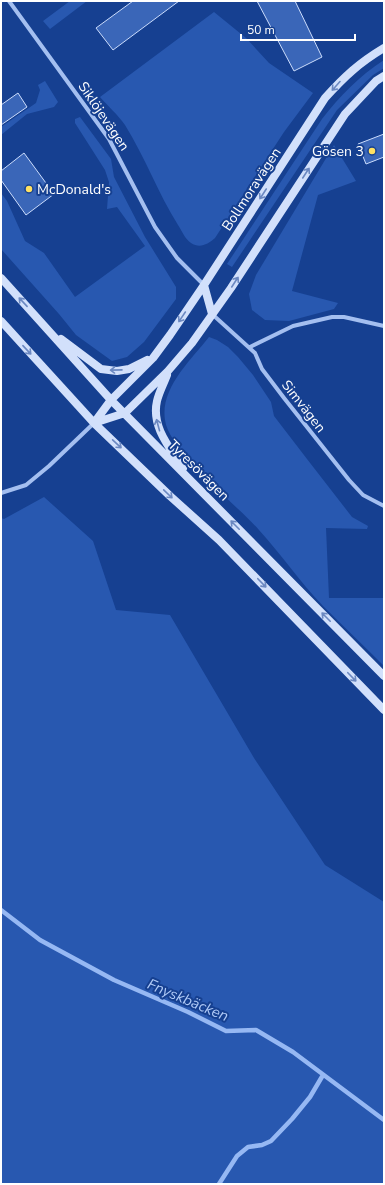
<svg xmlns="http://www.w3.org/2000/svg" width="385" height="1185" font-family="'Nunito Sans',sans-serif">
  <style>
    .green { fill: #2858b0 }
    .lines { fill: none; stroke-linecap: round; stroke-linejoin: round }
    .stream { stroke: #96b8f3; stroke-width: 4.5 }
    .building { fill: #3a66b8; stroke: #cbdcfc }
    .street { stroke: #a4bff0; stroke-width: 4 }
    .secondary { stroke: #d2e0fb; stroke-width: 8 }
    .oneway { stroke: #6b88c1 }
    .poi-dot { fill: #ffe163; stroke: #164091; stroke-width: 1.5 }
    .labels { text-anchor: middle; stroke-width: 4; stroke-linejoin: round; paint-order: stroke }
    .street-label { font-size: 14px; fill: #fff; stroke: #164091 }
    .poi-label { font-size: 14px; fill: #fff; stroke: #164091; text-anchor: end }
    .water-label { font-size: 15px; font-style: italic; fill: #b0caf7; stroke: #164091 }
  </style>
  <rect width="100%" height="100%" fill="#164091"/>
  <!-- green -->
  <path class="green" d="M 70,1 L 87,1 L 50,29 L 43,21 Z
    M 214,12 L 246,38 L 269,63 L 313,93 L 284,132 L 215,238 C 208,244 200,249 191,243 C 185,239 182,231 178,225 C 158,193 145,157 125,125 C 118,115 108,106 100,97 Z
    M 384,60 L 384,68 L 373,75 L 337,110 L 232,267 L 227,264 L 322,119 C 340,96 359,76 384,60 Z
    M 45,81 L 58,102 L 54,107 L 27,114 L 1,135 L 1,127 L 36,103 L 40,90 L 38,85 Z
    M 80,117 L 111,159 L 114,177 L 145,237 L 176,287 L 176,299 L 144,342 L 127,357 L 112,361 L 76,335 L 59,314 L 1,249 L 1,193 L 7,201 L 25,241 L 44,253 L 75,297 L 145,246 L 117,207 L 107,209 L 109,182 L 105,170 L 75,123 L 75,119 Z
    M 334,145 L 356,181 L 318,195 L 292,291 L 338,303 L 334,309 L 289,321 L 265,320 L 252,310 L 249,294 L 256,275 Z
    M 209,337 L 217,340 L 228,347 L 238,357 L 253,375 L 271,402 L 274,416 L 307,459 L 352,517 L 368,526 L 367,529 L 326,528 L 329,598 L 384,598 L 384,666 C 364,646 343,626 323,606 C 300,582 281,554 259,530 C 237,505 169,451 165,420 C 160,388 191,360 209,337 Z
    M 44,497 L 93,541 L 116,610 L 170,615 L 254,758 L 325,865 L 384,902 L 384,1184 L 1,1184 L 1,518 L 4,519 Z"/>
  <g class="lines">
    <!-- stream -->
    <path class="stream" d="M 1,910 L 40,940 L 114,980 L 188,1012 L 226,1031 L 256,1030 L 293,1052 L 384,1120
      M 219,1184 L 237,1156 L 248,1147 L 262,1145 L 271,1141 L 292,1119 L 310,1097 L 323,1075"/>
  </g>
  <!-- building -->
  <path class="building" d="M 133,1 L 179,1 L 113,50 L 96,28 Z
    M 257,1 L 295,1 L 322,57 L 294,71 Z
    M 18,93 L 27,107 L 1,125 L 1,105 Z
    M 384,134 L 384,157 L 366,164 L 358,144 Z
    M 24,153 L 54,194 L 26,215 L 1,180 L 1,171 Z"/>
  <g class="lines">
    <!-- street -->
    <path class="street" d="M 9,1 L 109,139 L 155,227 L 177,258 L 204,285
      M 212,314 L 255,353 L 262,369 L 284,398 L 349,480 L 363,495 L 384,506
      M 250,347 L 293,326 L 332,317 L 344,317 L 384,326
      M 1,493 L 26,485 L 49,466 L 94,423"/>
    <!-- secondary -->
    <path class="secondary" d="M 1,278 L 111,400 L 384,676
      M 204,285 L 212,314
      M 1,321 L 94,423 L 170,496 L 219,540 L 384,710
      M 61,339 L 101,369 L 117,371 L 129,369 L 147,360
      M 167,375 C 164,383 159,392 157,401 C 151,427 170,448 183,468
      M 94,423 L 111,400 L 153,358 L 170,335 L 204,285 L 325,98 C 345,76 359,63 384,48
      M 94,423 L 125,413 L 168,371 L 192,343 L 231,288 L 345,114 L 376,81 L 384,76"/>
  </g>
  <!-- one-way arrows -->
  <defs><path id="oneway-shaft" d="M-6 0H5M1.5-3L5.5 0L1.5 3" fill="none" stroke-width="1.6" stroke-linecap="round" stroke-linejoin="round"/></defs>
  <g class="oneway">
    <use href="#oneway-shaft" transform="translate(336 86) rotate(132)"/>
    <use href="#oneway-shaft" transform="translate(306 173) rotate(-57)"/>
    <use href="#oneway-shaft" transform="translate(263 194) rotate(123)"/>
    <use href="#oneway-shaft" transform="translate(235 282) rotate(-57)"/>
    <use href="#oneway-shaft" transform="translate(23 302) rotate(-133)"/>
    <use href="#oneway-shaft" transform="translate(182 317) rotate(124)"/>
    <use href="#oneway-shaft" transform="translate(27 350) rotate(47)"/>
    <use href="#oneway-shaft" transform="translate(116 370) rotate(179)"/>
    <use href="#oneway-shaft" transform="translate(158 425) rotate(-105)"/>
    <use href="#oneway-shaft" transform="translate(117 444) rotate(43)"/>
    <use href="#oneway-shaft" transform="translate(168 494) rotate(44)"/>
    <use href="#oneway-shaft" transform="translate(235 525) rotate(-135)"/>
    <use href="#oneway-shaft" transform="translate(262 583) rotate(46)"/>
    <use href="#oneway-shaft" transform="translate(326 617) rotate(-135)"/>
    <use href="#oneway-shaft" transform="translate(352 677) rotate(46)"/>
  </g>
  <!-- markers -->
  <g class="poi-dot">
    <circle cx="372" cy="151" r="4"/>
    <circle cx="29" cy="189" r="4"/>
  </g>
  <g class="labels">
    <!-- street labels -->
    <g class="street-label">
      <text transform="translate(104 116) rotate(56)" y="5">Siklöjevägen</text>
      <text transform="translate(251 189) rotate(-57)" y="5">Bollmoravägen</text>
      <text transform="translate(304 406) rotate(52)" y="5">Simvägen</text>
      <text transform="translate(199 470) rotate(45)" y="5">Tyresövägen</text>
    </g>
    <!-- poi labels -->
    <g class="poi-label">
      <text x="364" y="156">Gösen 3</text>
      <text x="37" y="194" text-anchor="start">McDonald's</text>
    </g>
    <!-- water labels -->
    <g class="water-label">
      <text transform="translate(188 1000) rotate(23)" y="5">Fnyskbäcken</text>
    </g>
  </g>
  <!-- border -->
  <rect width="385" height="1185" fill="none" stroke="#ffffff" stroke-width="4"/>
  <!-- scale -->
  <path d="M241 34v6h114v-6" fill="none" stroke="#ffffff" stroke-width="2"/>
  <text x="247" y="34" font-size="12" fill="#ffffff" stroke="#164091" stroke-width="3" paint-order="stroke">50 m</text>
</svg>
